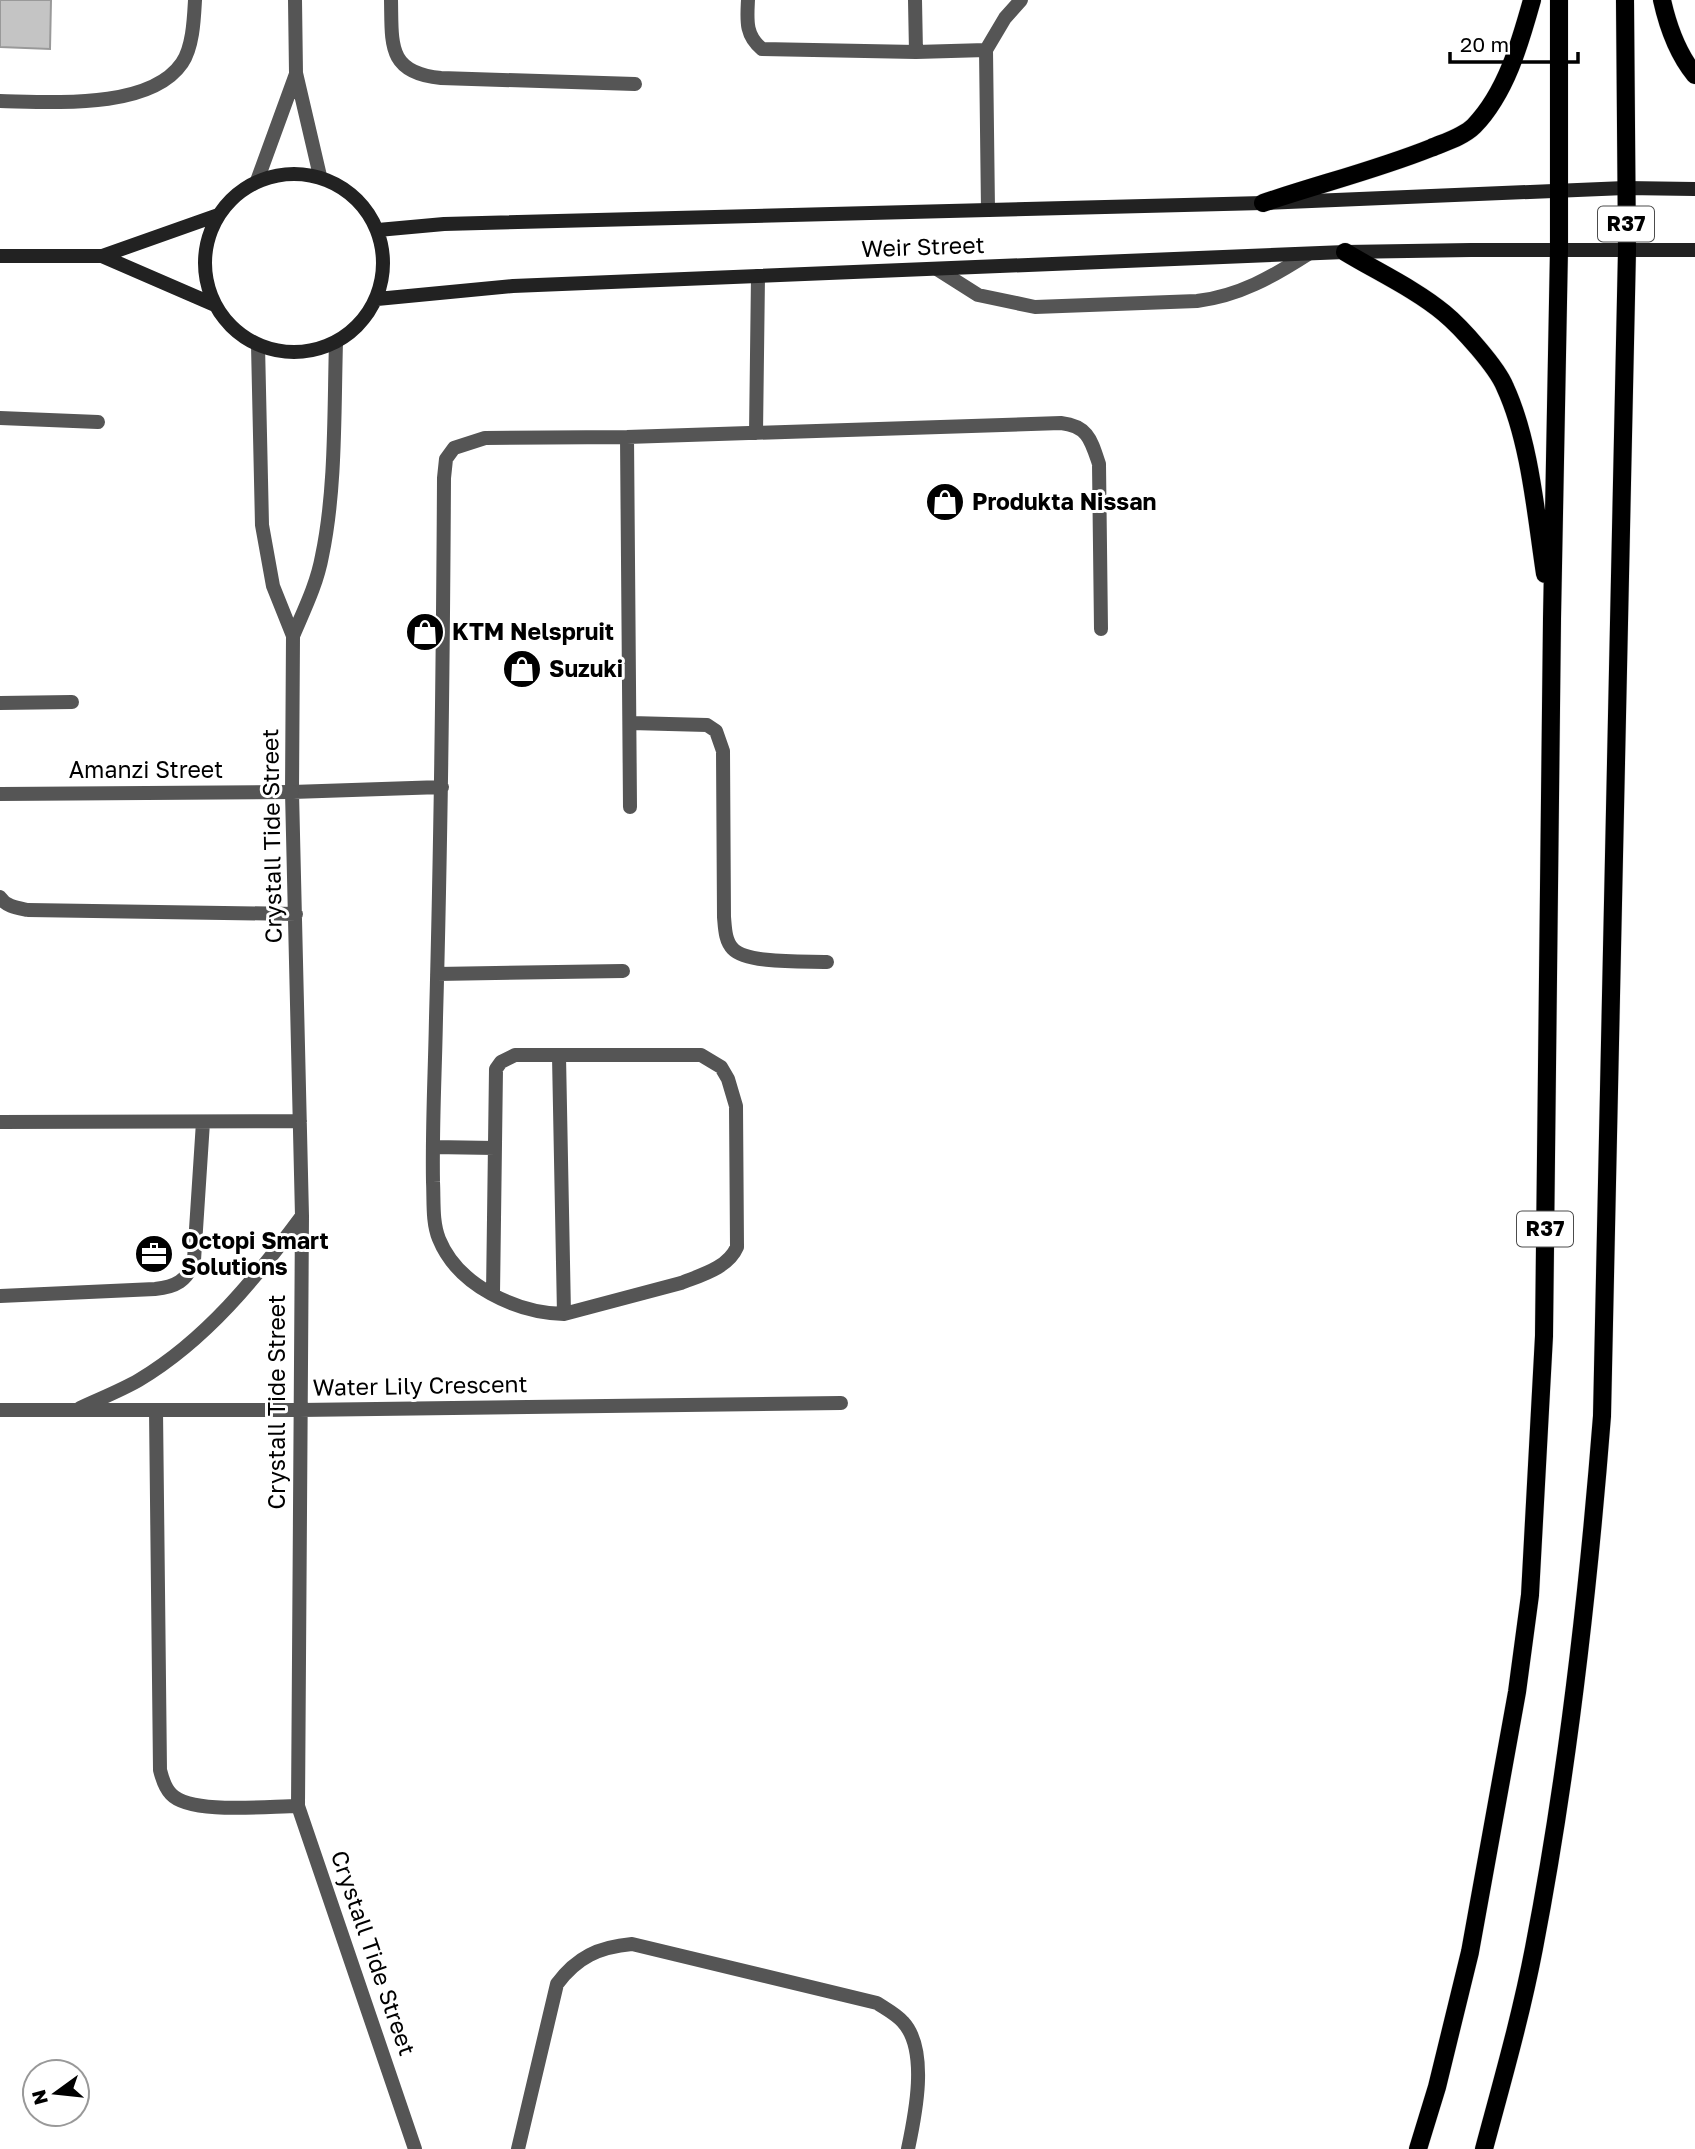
<svg xmlns="http://www.w3.org/2000/svg" width="1695" height="2149" font-family="'Golos Text',sans-serif">
  <style>
    .building { fill: #c4c4c4; stroke: #999; stroke-width: 2 }
    .lines { fill: none; stroke-linecap: round; stroke-linejoin: round }
    .primary-casing { stroke: #dbdbdb; stroke-width: 19 }
    .lane { stroke: #555; stroke-width: 14 }
    .street { stroke: #555; stroke-width: 14 }
    .secondary { stroke: #222; stroke-width: 14 }
    .primary { stroke: #000; stroke-width: 18 }
    .labels { text-anchor: middle; stroke-width: 6; stroke-linejoin: round; paint-order: stroke }
    .shield { fill: #fff; stroke: #4c4c4c; stroke-width: 2 }
    .shield-label { font-size: 21px; font-weight: bold; fill: #000 }
    .street-label { font-size: 23px; fill: #000; stroke: #fff }
    .poi-label { font-size: 23px; font-weight: bold; fill: #000; stroke: #fff; text-anchor: start }
  </style>
  <rect width="100%" height="100%" fill="#fff"/>
  <!-- building -->
  <path class="building" d="M 0,0 L 51,0 L 50,49 L 0,47 Z"/>
  <g class="lines">
    <defs>
      <path id="primary" d="M 1662,0 C 1668,27 1677,53 1695,75
        M 1263,203 C 1319,184 1376,170 1431,148 C 1445,142 1463,137 1474,126 C 1506,93 1520,43 1532,0
        M 1345,252 C 1378,272 1415,289 1444,313 C 1461,327 1497,367 1505,387 C 1530,441 1536,515 1545,574
        M 1418,2149 L 1437,2087 L 1470,1952 L 1517,1692 L 1530,1595 L 1544,1336 L 1552,619 L 1559,249 L 1559,0
        M 1484,2149 C 1502,2082 1521,2016 1534,1948 C 1568,1772 1588,1595 1602,1416 L 1627,250 L 1625,0"/>
    </defs>
    <!-- primary casing -->
    <use href="#primary" class="primary-casing"/>
    <!-- lane -->
    <path class="lane" d="M 295,0 L 296,73 L 320,176
      M 391,0 C 392,44 387,73 441,78 L 635,84
      M 748,0 C 747,20 745,35 762,49 L 916,52 L 986,50
      M 915,0 L 916,52
      M 0,101 C 51,102 150,110 182,63 C 193,47 194,18 195,0
      M 257,181 L 296,74
      M 988,210 L 986,50 L 1005,18 L 1021,0
      M 937,269 L 978,295 L 1035,307 L 1197,301 C 1239,296 1272,277 1308,254
      M 258,345 L 262,525 L 273,586 L 293,636 L 292,792 L 302,1216 L 298,1806 L 415,2149
      M 0,418 L 98,422
      M 756,433 L 758,276
      M 627,437 L 630,807
      M 293,636 C 304,610 317,584 322,556 C 336,490 334,410 336,342
      M 0,703 L 72,702
      M 631,723 L 707,725 L 716,731 L 723,751 L 724,917 C 725,928 725,941 733,949 C 747,964 806,961 827,962
      M 292,792 L 442,787
      M 0,897 C 6,907 18,908 28,910 L 296,914
      M 437,974 L 623,971
      M 559,1056 L 564,1314
      M 0,1122 L 300,1121
      M 433,1147 L 495,1148
      M 493,1294 L 496,1069 L 501,1062 L 515,1055 L 701,1055 L 721,1067 L 728,1079 L 736,1106 L 737,1247 C 728,1268 701,1275 681,1283 L 564,1314 C 517,1313 458,1286 439,1239 C 432,1222 434,1201 433,1182 C 432,1127 435,1073 436,1018 C 441,838 443,658 444,478 L 446,459 L 454,448 L 485,438 L 627,437 L 1061,423 C 1088,426 1091,440 1099,464 L 1101,629
      M 0,1296 L 155,1289 C 175,1287 188,1281 194,1260 L 203,1122
      M 80,1408 C 99,1399 120,1391 139,1380 C 206,1340 256,1278 302,1216
      M 0,1410 L 300,1410 L 841,1403
      M 156,1410 L 160,1770 C 162,1778 165,1788 171,1794 C 190,1815 269,1806 298,1806
      M 518,2149 L 557,1984 C 577,1957 599,1947 632,1944 L 877,2003 C 886,2009 896,2014 903,2022 C 929,2050 915,2116 908,2149"/>
    <!-- street -->
    <path class="street" d="M 0,794 L 292,792"/>
    <!-- secondary -->
    <path class="secondary" d="M205 263a89 89 0 1 1 178 0a89 89 0 1 1-178 0Z
      M 378,230 L 444,224 L 1263,203 L 1625,188 L 1695,189
      M 0,256 L 102,256 L 218,215
      M 102,256 L 215,305
      M 377,299 L 513,286 L 1345,252 L 1471,250 L 1695,250"/>
    <!-- primary -->
    <use href="#primary" class="primary"/>
  </g>
  <!-- icons -->
  <defs>
    <symbol id="shop-disc" viewBox="-11 -11 22 22"><circle r="9.5" fill="#000" stroke="#fff"/><path d="M-5-2.5h2.3a2.7 3.5 0 0 1 5.4 0H5L5.5 6h-11ZM-1.5-2.5h3a1.5 2.3 0 0 0-3 0Z" fill="#fff"/></symbol>
    <symbol id="office-disc" viewBox="-11 -11 22 22"><circle r="9.5" fill="#000" stroke="#fff"/><path d="M-6-3h4V-5.5h4V-3h4V5H-6ZM-1-4.5V-3h2v-1.5ZM-6 0V1H6V0Z" fill="#fff"/></symbol>
  </defs>
  <g fill-rule="evenodd">
    <use href="#shop-disc" x="923" y="480" width="44" height="44"/>
    <use href="#shop-disc" x="403" y="610" width="44" height="44"/>
    <use href="#shop-disc" x="500" y="647" width="44" height="44"/>
    <use href="#office-disc" x="132" y="1232" width="44" height="44"/>
  </g>
  <g class="labels">
    <!-- shield labels -->
    <g class="shield">
      <rect x="1598" y="206.5" width="56" height="35" rx="5"/>
      <rect x="1517" y="1211.5" width="56" height="35" rx="5"/>
    </g>
    <g class="shield-label">
      <text x="1626" y="231">R37</text>
      <text x="1545" y="1236">R37</text>
    </g>
    <!-- street labels -->
    <g class="street-label">
      <text transform="translate(923 247) rotate(-2)" y="8">Weir Street</text>
      <text x="146" y="778">Amanzi Street</text>
      <text transform="translate(272 836) rotate(-91)" y="8">Crystall Tide Street</text>
      <text transform="translate(420 1386) rotate(-1)" y="8">Water Lily Crescent</text>
      <text transform="translate(277 1402) rotate(-90)" y="8">Crystall Tide Street</text>
      <text transform="translate(373 1953) rotate(71)" y="8">Crystall Tide Street</text>
    </g>
    <!-- poi labels -->
    <g class="poi-label">
      <text x="972" y="510">Produkta Nissan</text>
      <text x="452" y="640">KTM Nelspruit</text>
      <text x="549" y="677">Suzuki</text>
      <text x="181" y="1249">Octopi Smart<tspan x="181" dy="26">Solutions</tspan></text>
    </g>
  </g>
  <!-- north arrow -->
  <g transform="translate(56 2093) rotate(255)"><circle r="33" fill="#ffffff" stroke="#999999" stroke-width="2"/>
  <path d="M0-5L12 26L0 18L-12 26Z" fill="#000000"/>
  <text y="-10" font-size="19" font-weight="bold" text-anchor="middle" fill="#000000">N</text>
  </g>
  <!-- scale -->
  <path d="M1450 52v10h128v-10" fill="none" stroke="#000000" stroke-width="3.5"/>
  <text x="1460" y="52" font-size="21" fill="#000000" stroke="#ffffff" stroke-width="5" paint-order="stroke">20 m</text>
</svg>
